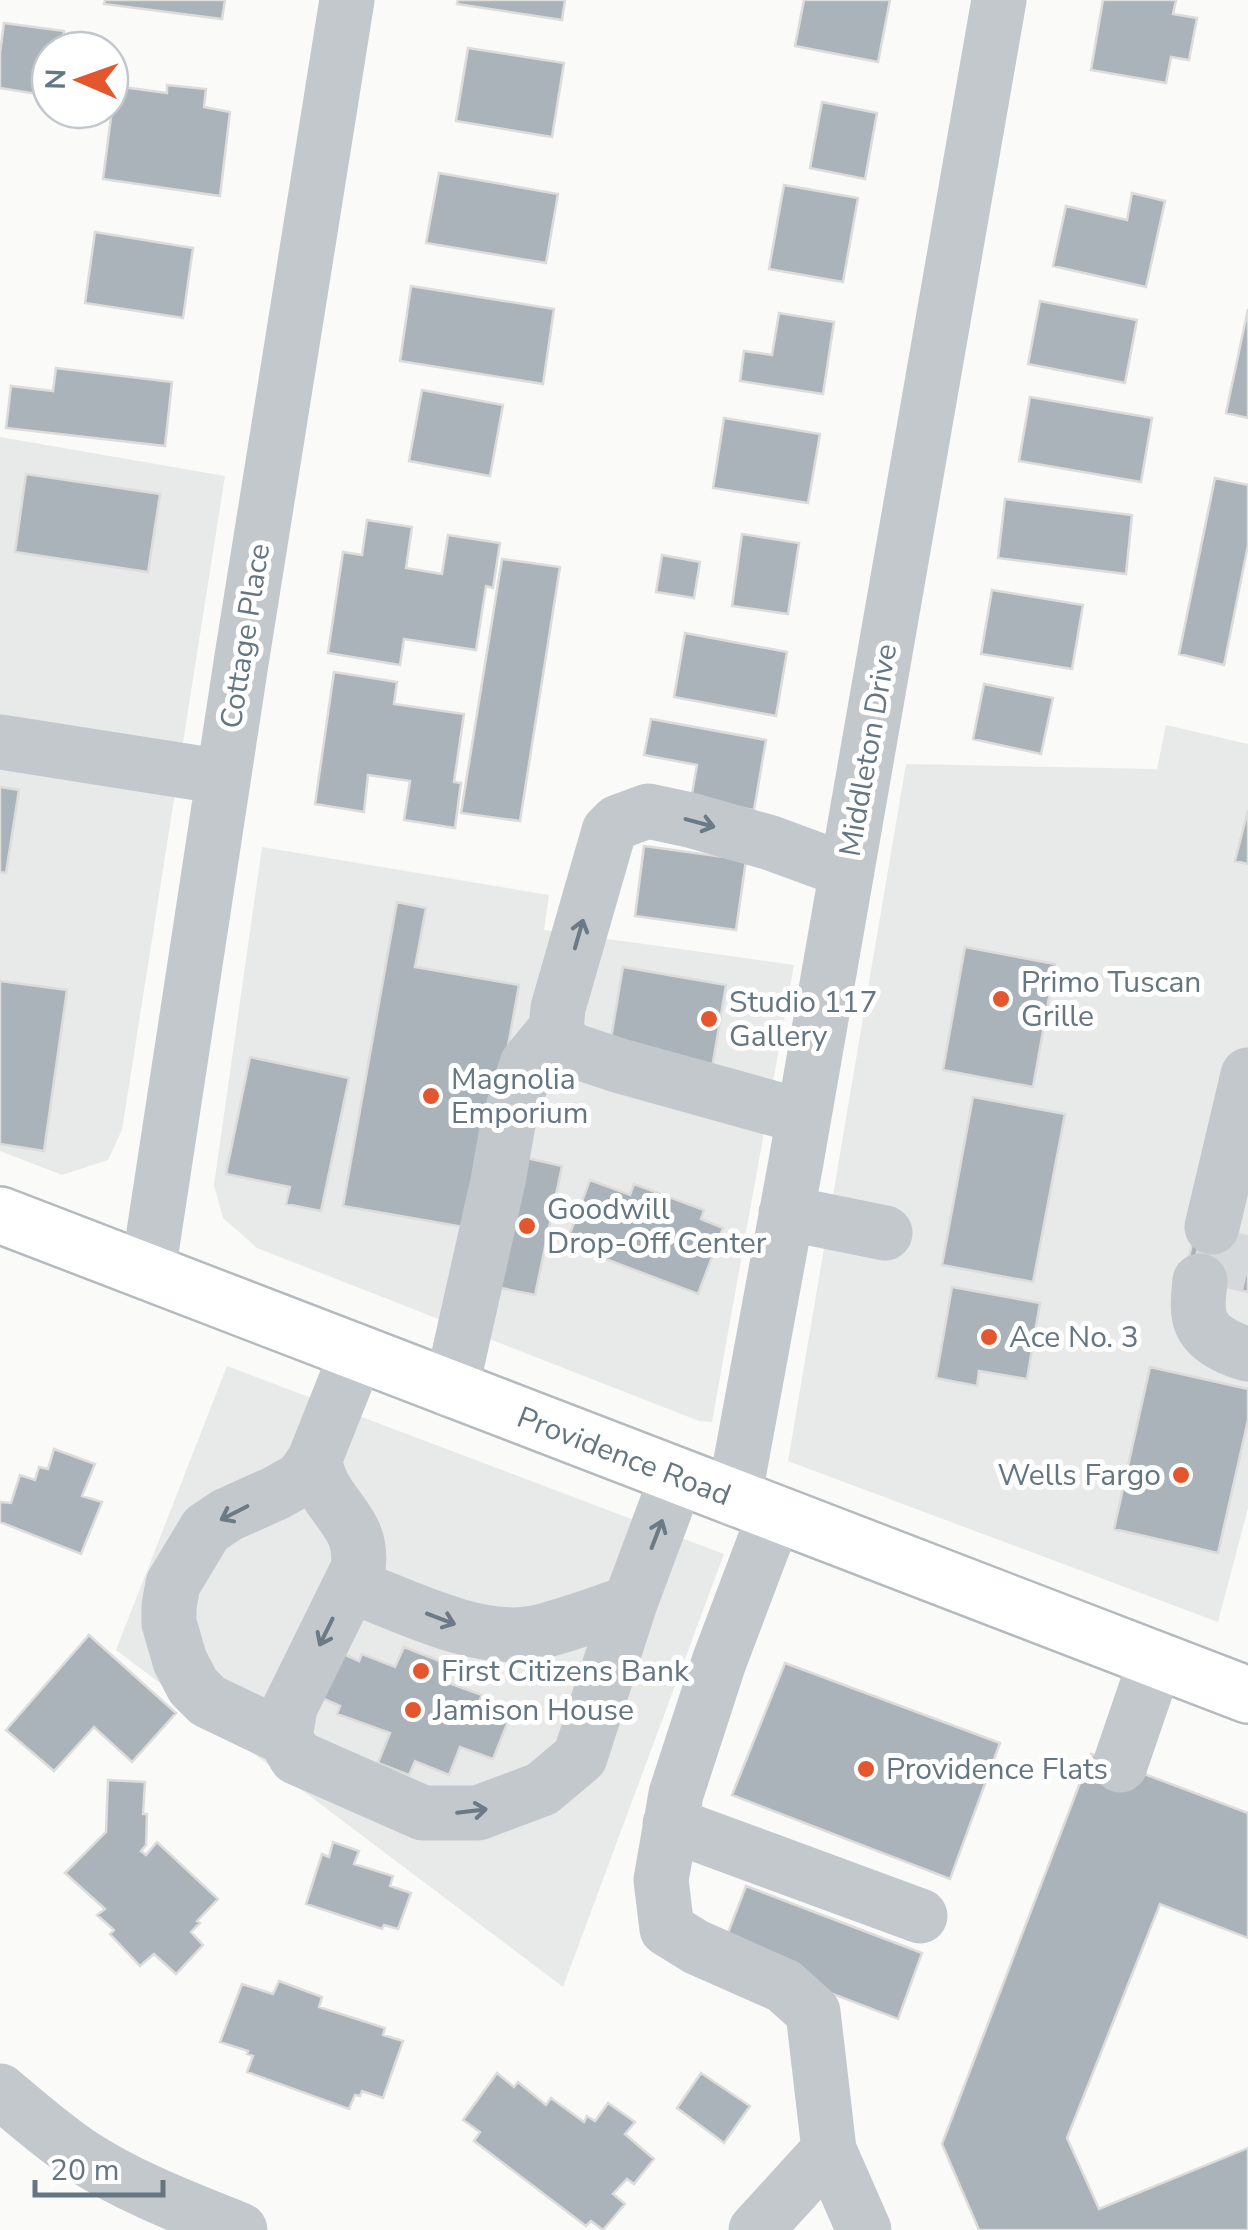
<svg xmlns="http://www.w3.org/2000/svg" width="1248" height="2230" font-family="'Nunito Sans',sans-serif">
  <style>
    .built { fill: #e8e9e9 }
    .building { fill: #aab3b9; stroke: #dcdcda; stroke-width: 2.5 }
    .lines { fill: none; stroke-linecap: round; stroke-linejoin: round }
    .minor-tunnel { stroke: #d5d9db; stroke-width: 55; stroke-dasharray: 55 28; stroke-linecap: butt }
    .major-casing { stroke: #b5babe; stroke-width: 60 }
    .minor { stroke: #c3c8cc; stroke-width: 55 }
    .major { stroke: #fff; stroke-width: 55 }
    .oneway { stroke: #6a7a87 }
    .poi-dot { fill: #e4572e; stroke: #fff; stroke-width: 4 }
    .labels { text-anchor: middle; stroke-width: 10; stroke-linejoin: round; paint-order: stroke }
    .street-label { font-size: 30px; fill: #657683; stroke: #fff }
    .poi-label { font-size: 30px; fill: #657683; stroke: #fff; text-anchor: start }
  </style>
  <rect width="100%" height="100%" fill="#fafaf8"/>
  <!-- built -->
  <path class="built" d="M 0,437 L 225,476 L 122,1130 L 108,1160 L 62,1175 L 0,1151 Z
    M 1166,725 L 1248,744 L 1248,1508 L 1218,1622 L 788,1461 L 906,764 L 1157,769 Z
    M 262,847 L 549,895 L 544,930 L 794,965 L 712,1422 L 699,1421 L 257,1248 L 223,1218 L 214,1185 Z
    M 227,1366 L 724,1554 L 563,1987 L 116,1650 Z"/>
  <!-- building -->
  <path class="building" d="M 105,0 L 225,0 L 222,19 L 104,4 Z
    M 458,0 L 565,0 L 562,20 L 457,4 Z
    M 804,0 L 890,0 L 878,62 L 795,46 Z
    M 1103,0 L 1176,0 L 1173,14 L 1197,18 L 1189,60 L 1171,57 L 1166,83 L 1091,70 Z
    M 4,23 L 64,31 L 61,50 L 50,50 L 50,96 L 0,88 L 0,53 Z
    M 468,48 L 564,63 L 552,137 L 456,121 Z
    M 167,85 L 206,89 L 204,107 L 230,112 L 220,196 L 103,179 L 115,86 L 167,93 Z
    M 822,102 L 877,113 L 865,179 L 810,168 Z
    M 439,173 L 558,194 L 546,263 L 426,243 Z
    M 784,185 L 858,198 L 843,282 L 769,269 Z
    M 1132,193 L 1165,201 L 1146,287 L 1053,266 L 1066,206 L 1127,220 Z
    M 95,232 L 193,248 L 183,318 L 85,303 Z
    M 411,286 L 554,309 L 543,384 L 400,361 Z
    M 1040,301 L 1137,320 L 1125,383 L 1028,364 Z
    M 1248,309 L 1248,418 L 1226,413 Z
    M 779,313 L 834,322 L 823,394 L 740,381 L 744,351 L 772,355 Z
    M 56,368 L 172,382 L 165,446 L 6,428 L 11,386 L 53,391 Z
    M 422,390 L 503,405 L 490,476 L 409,461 Z
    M 1030,397 L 1152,418 L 1141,482 L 1019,461 Z
    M 724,418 L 820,434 L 808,503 L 713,488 Z
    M 26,474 L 160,494 L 148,572 L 15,552 Z
    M 1215,478 L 1248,485 L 1248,545 L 1224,665 L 1179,654 Z
    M 1005,499 L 1132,515 L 1126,574 L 998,558 Z
    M 367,520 L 412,527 L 406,568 L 442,574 L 448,535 L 500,543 L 493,588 L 486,586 L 476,650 L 404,639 L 400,665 L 328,653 L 343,552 L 362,555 Z
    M 742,534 L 799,543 L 788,614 L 732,606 Z
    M 662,555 L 700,562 L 694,598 L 656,592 Z
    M 502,559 L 560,567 L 520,821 L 461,813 Z
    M 992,590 L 1083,605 L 1072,669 L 981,654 Z
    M 685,633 L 787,652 L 776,716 L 674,697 Z
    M 334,672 L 397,682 L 394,704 L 464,714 L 454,782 L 461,783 L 455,828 L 404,820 L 410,781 L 368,775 L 364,812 L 315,804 Z
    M 984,684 L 1053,698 L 1041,754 L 973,739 Z
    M 651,719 L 766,740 L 754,810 L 691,799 L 697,765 L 644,755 Z
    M 0,787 L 19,790 L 6,873 L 0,872 Z
    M 1248,810 L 1248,864 L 1235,861 Z
    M 644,846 L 746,860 L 736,930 L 635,916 Z
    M 397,902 L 426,908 L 415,967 L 519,985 L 475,1229 L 343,1206 Z
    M 965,947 L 1055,964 L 1033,1087 L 943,1070 Z
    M 623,967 L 726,985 L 712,1068 L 609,1050 Z
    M 0,981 L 67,990 L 44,1151 L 0,1144 Z
    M 250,1057 L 349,1078 L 321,1211 L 286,1204 L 290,1187 L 226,1174 Z
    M 973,1097 L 1065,1114 L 1033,1282 L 942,1265 Z
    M 518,1156 L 562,1166 L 535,1295 L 491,1286 Z
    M 590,1180 L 630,1195 L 634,1184 L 704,1210 L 701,1219 L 723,1228 L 698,1294 L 566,1244 Z
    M 1197,1224 L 1248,1236 L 1248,1292 L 1184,1277 Z
    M 952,1287 L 1040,1303 L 1027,1379 L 979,1371 L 977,1386 L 936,1378 Z
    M 1150,1367 L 1248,1389 L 1248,1420 L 1218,1553 L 1114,1529 Z
    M 54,1449 L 95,1464 L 82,1496 L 102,1502 L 81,1554 L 0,1522 L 0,1502 L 11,1503 L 20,1475 L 35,1480 L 39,1467 L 48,1469 Z
    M 89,1635 L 176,1713 L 132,1762 L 94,1727 L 54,1771 L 6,1730 Z
    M 404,1647 L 450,1665 L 443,1681 L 482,1695 L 477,1706 L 509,1719 L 493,1759 L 460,1747 L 449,1775 L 415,1761 L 409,1775 L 378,1763 L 390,1733 L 337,1714 L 340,1706 L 322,1698 L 339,1652 L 359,1661 L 362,1654 L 395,1667 Z
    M 785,1663 L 1000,1743 L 950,1879 L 732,1795 Z
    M 1091,1754 L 1248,1813 L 1248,1938 L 1160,1904 L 1067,2138 L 1099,2209 L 1248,2148 L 1248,2230 L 979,2230 L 942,2144 Z
    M 108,1780 L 145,1782 L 143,1814 L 147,1814 L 146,1845 L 141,1851 L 146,1855 L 157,1842 L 218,1899 L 197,1921 L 200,1923 L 191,1932 L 203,1945 L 176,1974 L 154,1954 L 140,1966 L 110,1934 L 114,1930 L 97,1915 L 105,1909 L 65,1873 L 106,1832 Z
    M 333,1842 L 359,1851 L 354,1864 L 393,1876 L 390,1886 L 411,1893 L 398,1929 L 384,1925 L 382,1929 L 306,1904 L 322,1854 L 329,1857 Z
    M 746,1886 L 922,1953 L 898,2019 L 721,1951 Z
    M 279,1981 L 322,1997 L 319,2007 L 385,2028 L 383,2035 L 403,2041 L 383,2098 L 362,2091 L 360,2096 L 355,2095 L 349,2109 L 247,2072 L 253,2056 L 247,2054 L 248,2051 L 220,2042 L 242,1984 L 273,1994 Z
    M 497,2073 L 514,2087 L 518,2082 L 546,2105 L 551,2098 L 584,2122 L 587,2116 L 595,2121 L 608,2103 L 635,2122 L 625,2134 L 654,2159 L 634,2184 L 627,2179 L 613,2194 L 625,2204 L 603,2230 L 591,2221 L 586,2226 L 474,2141 L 480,2132 L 463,2120 Z
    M 701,2073 L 750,2106 L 724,2143 L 677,2108 Z"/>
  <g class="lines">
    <!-- minor-tunnel -->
    <path class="minor-tunnel" d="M 1216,1285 L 1229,1232"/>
    <defs>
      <path id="major" d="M 0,1215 L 1248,1695"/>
    </defs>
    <!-- major casing -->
    <use href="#major" class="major-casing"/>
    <!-- minor -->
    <path class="minor" d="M 0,742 L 223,777
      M 556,1029 L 566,1048 L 617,1065 L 804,1117
      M 786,1213 L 885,1233
      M 1212,1227 L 1248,1075
      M 148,1272 L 241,663 L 347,0
      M 1200,1281 C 1199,1291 1197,1304 1199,1314 C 1202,1337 1227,1348 1247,1354
      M 357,1353 L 314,1461 C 317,1471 320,1482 326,1491 C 344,1520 363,1532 358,1569 L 290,1707 L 285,1738 L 296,1757 L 423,1813 L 478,1813 L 542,1789 L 580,1757 L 630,1603 L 677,1477
      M 451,1390 L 498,1181 L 508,1124 L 527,1064 L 556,1029 L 558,1008 L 609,831 L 618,822 L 648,811 L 690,820 L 771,843 L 847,871
      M 734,1499 L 796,1162 L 999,0
      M 775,1514 L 719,1662 L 676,1794 L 661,1880 L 667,1929 L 696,1947 L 784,1986 L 813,2012 L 829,2150
      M 350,1585 C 403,1605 478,1644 534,1633 C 566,1626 598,1613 630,1603
      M 285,1738 L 208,1701 L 193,1686 L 180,1661 L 169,1623 L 169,1606 L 173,1584 L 206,1529 L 227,1515 L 276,1493 L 301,1479 L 314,1461
      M 1120,1765 L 1156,1660
      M 670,1824 L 920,1916
      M 0,2091 C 26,2113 51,2135 79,2154 C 129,2187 185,2208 240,2230
      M 756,2230 L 829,2150 L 864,2230"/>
    <!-- major -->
    <use href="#major" class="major"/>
  </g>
  <!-- one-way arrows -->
  <defs><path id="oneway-shaft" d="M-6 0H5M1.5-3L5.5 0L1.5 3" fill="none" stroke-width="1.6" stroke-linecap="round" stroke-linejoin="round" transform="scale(2.5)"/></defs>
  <g class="oneway">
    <use href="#oneway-shaft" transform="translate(700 823) rotate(15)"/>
    <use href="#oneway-shaft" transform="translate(579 934) rotate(-74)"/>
    <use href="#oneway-shaft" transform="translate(234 1513) rotate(153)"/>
    <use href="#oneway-shaft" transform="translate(657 1534) rotate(-69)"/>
    <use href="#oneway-shaft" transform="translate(441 1619) rotate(21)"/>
    <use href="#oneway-shaft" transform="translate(326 1632) rotate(116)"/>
    <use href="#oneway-shaft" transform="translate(472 1811) rotate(-7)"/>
  </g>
  <!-- markers -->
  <g class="poi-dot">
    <circle cx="1001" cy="999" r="10"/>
    <circle cx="709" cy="1019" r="10"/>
    <circle cx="431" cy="1096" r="10"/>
    <circle cx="527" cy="1226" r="10"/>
    <circle cx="989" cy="1337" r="10"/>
    <circle cx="1181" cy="1475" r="10"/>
    <circle cx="421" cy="1671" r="10"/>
    <circle cx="413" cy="1710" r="10"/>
    <circle cx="866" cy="1769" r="10"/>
  </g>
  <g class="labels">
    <!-- street labels -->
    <g class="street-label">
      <text transform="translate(245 636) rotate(-81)" y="10">Cottage Place</text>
      <text transform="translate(868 750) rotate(-80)" y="10">Middleton Drive</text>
      <text transform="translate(624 1456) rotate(21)" y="10">Providence Road</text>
    </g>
    <!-- poi labels -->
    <g class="poi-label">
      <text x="1021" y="992">Primo Tuscan<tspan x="1021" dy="34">Grille</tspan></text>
      <text x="729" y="1012">Studio 117<tspan x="729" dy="34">Gallery</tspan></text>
      <text x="451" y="1089">Magnolia<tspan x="451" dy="34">Emporium</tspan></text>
      <text x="547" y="1219">Goodwill<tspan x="547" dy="34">Drop-Off Center</tspan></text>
      <text x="1009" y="1347">Ace No. 3</text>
      <text x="1161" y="1485" text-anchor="end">Wells Fargo</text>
      <text x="441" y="1681">First Citizens Bank</text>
      <text x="433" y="1720">Jamison House</text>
      <text x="886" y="1779">Providence Flats</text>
    </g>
  </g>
  <!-- north arrow -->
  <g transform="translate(80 80) rotate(272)"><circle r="48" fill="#ffffff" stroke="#c1c8cd" stroke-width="2.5"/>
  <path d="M0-8L18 38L0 25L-18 38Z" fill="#e4572e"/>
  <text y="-15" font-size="28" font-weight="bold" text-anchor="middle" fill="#657683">N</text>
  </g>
  <!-- scale -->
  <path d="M35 2180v15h128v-15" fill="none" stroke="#657683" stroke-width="5"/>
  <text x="50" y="2180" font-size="30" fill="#657683" stroke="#ffffff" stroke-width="8" paint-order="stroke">20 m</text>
</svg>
